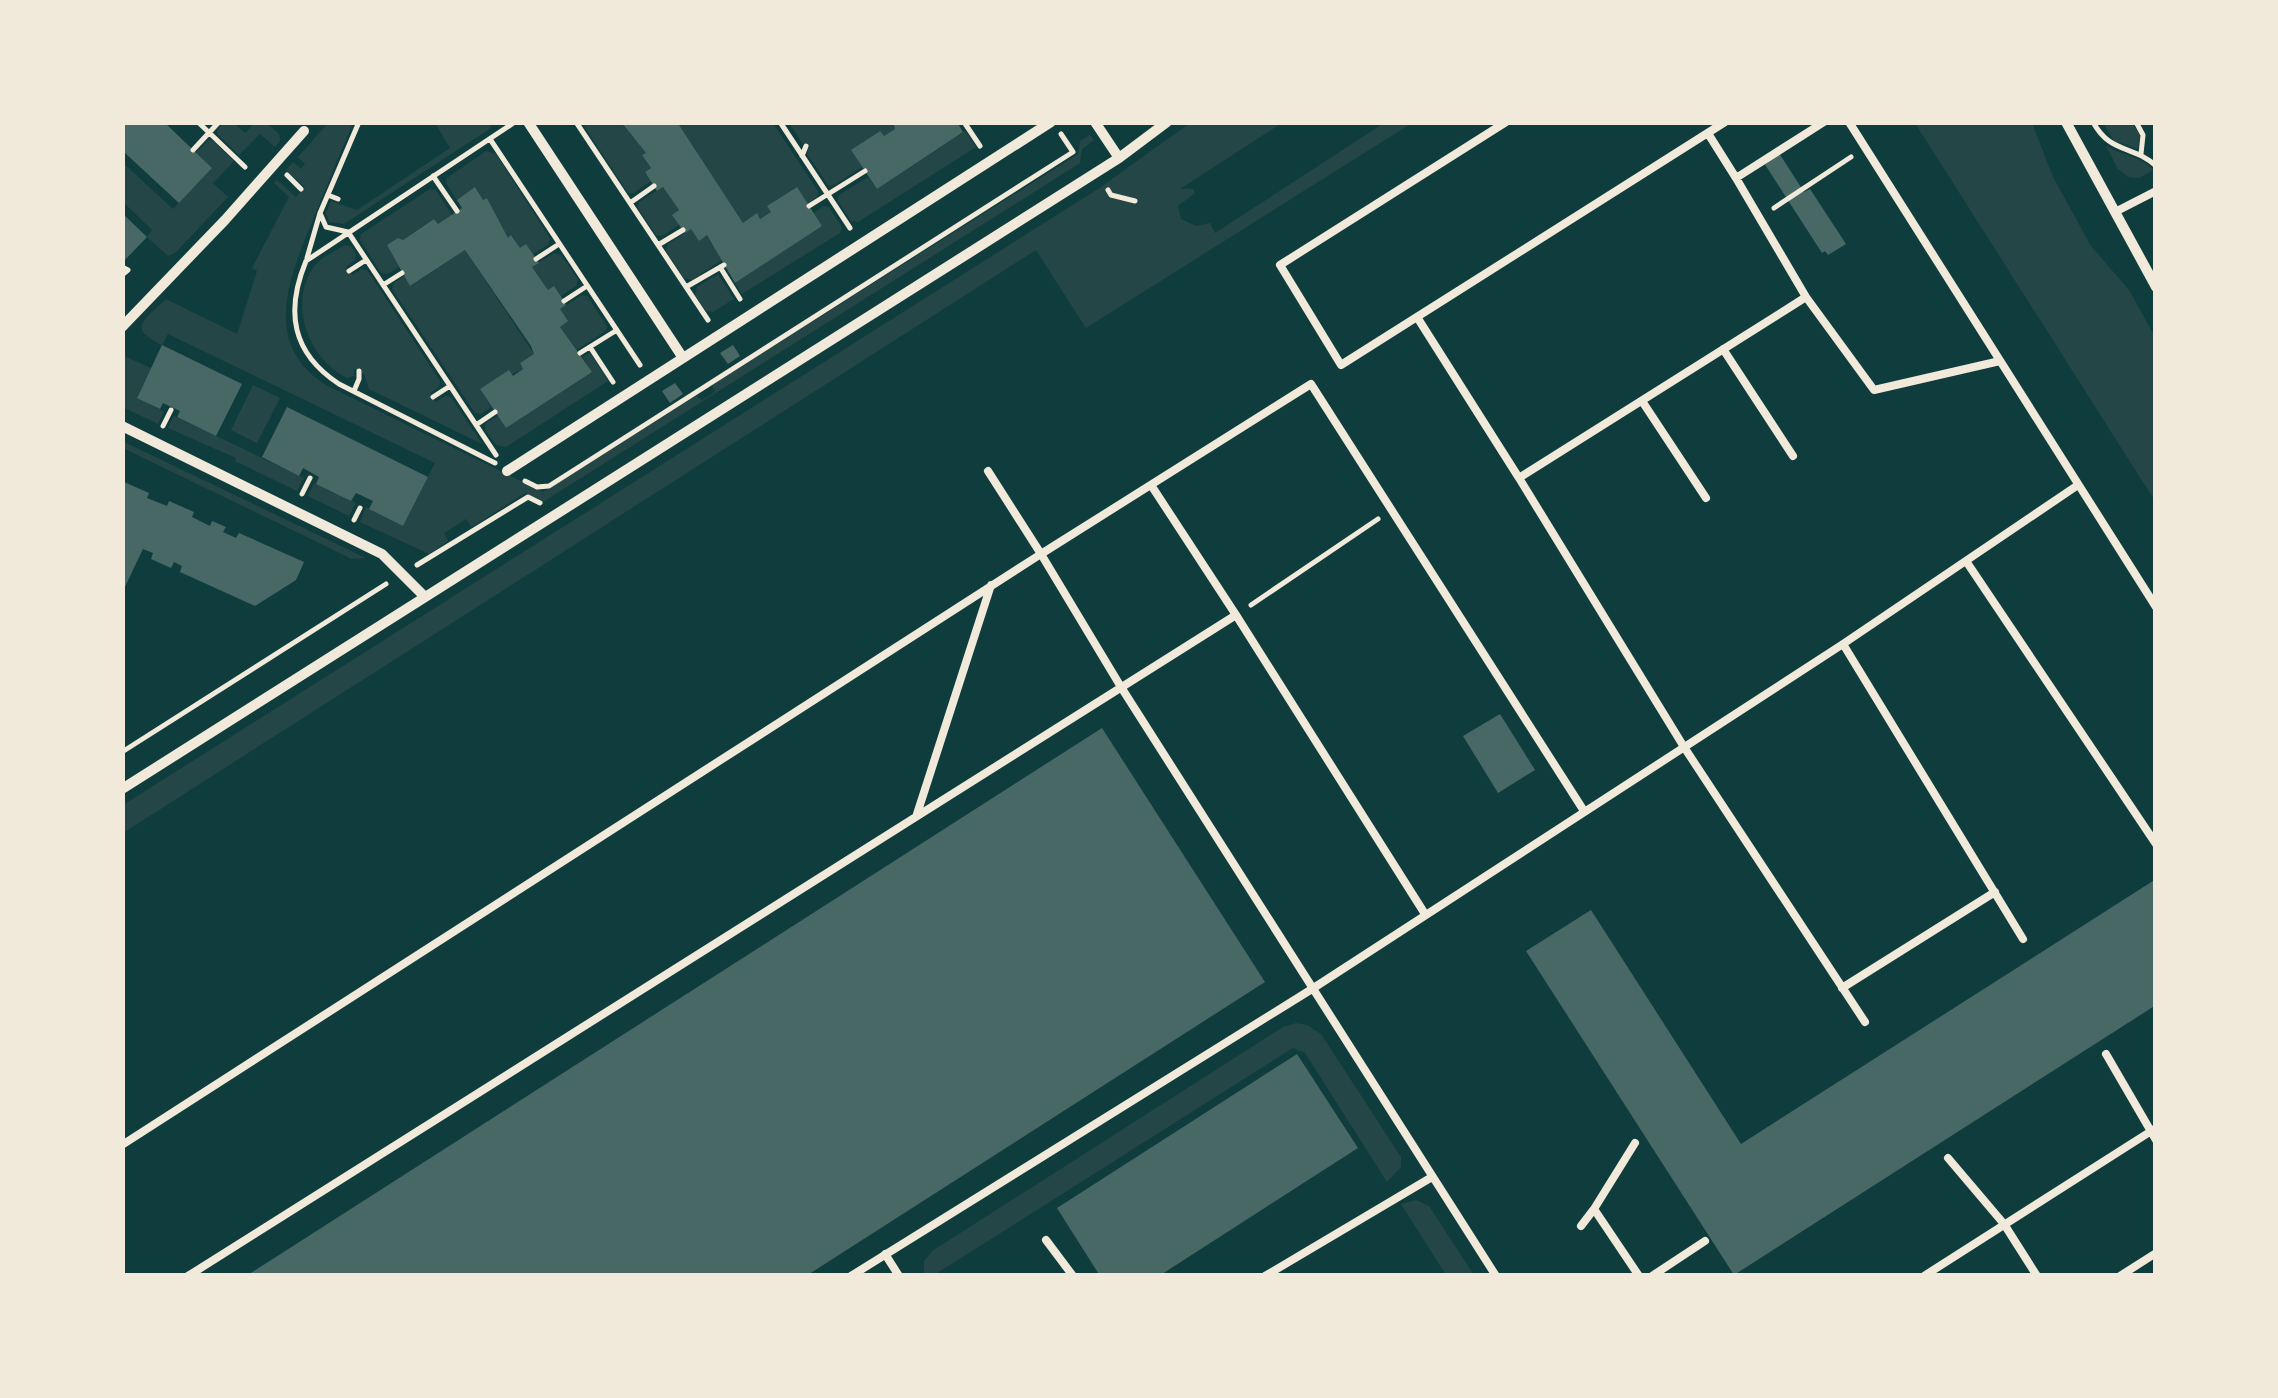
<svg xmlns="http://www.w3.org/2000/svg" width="2278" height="1398" font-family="Rubik,sans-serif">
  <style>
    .green { fill: #244646 }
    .building { fill: #486865 }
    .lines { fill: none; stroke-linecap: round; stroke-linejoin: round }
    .path { stroke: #f1e9da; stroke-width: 5 }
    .service { stroke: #f1e9da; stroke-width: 8 }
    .minor { stroke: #f1e9da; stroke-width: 10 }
  </style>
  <rect width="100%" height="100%" fill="#0f3d3e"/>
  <!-- green -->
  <path class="green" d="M 225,122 L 234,123 L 245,133 L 255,123 L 267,123 L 279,134 L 280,141 L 275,147 L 260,134 L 239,155 L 218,135 L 217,130 Z
    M 328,123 L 353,123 C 340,154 327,185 314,217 C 291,274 259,342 326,385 L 543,492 L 696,396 L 702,400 L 715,392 L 712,385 L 1078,154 L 1080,141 L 1090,135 L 1094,140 L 1082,149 L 1080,163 L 543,502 L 525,493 L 472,527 L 466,519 L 444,533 L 448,541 L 429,554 L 360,522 L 366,507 L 403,526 L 435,463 L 168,334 L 162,345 C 126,328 145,320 166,299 L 237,334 L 257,271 L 252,268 L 289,197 L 274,183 L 277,180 L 296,197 L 305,187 L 286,170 L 293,162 L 301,169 L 305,164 L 298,157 Z
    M 435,123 L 488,123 L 491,128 L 344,224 L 329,222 L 326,213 L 331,201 L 357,210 L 450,148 Z
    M 582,123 L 621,123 L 646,153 L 642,155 L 651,168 L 645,173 L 651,181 L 634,193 L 628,193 Z
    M 677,123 L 773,123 L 818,191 L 817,197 L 807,204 L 796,187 L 768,206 L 771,212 L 760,219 L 756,214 L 743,223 Z
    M 789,123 L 893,123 L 895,129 L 884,136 L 879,131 L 852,150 L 862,167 L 833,186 L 828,185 L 807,154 L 809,147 L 803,144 Z
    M 1190,123 L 1282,123 L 1180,189 L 1193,189 L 1195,193 L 1178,206 L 1181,219 L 1196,226 L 1210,223 L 1215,233 L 1384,123 L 1412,123 L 1086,328 L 1036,250 L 123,833 L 123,805 L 1098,189 Z
    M 1915,123 L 2032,123 L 2053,177 L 2091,246 L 2129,290 L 2155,337 L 2155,501 Z
    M 2103,123 L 2132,123 L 2140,135 L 2138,149 L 2114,141 Z
    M 965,131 L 976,147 L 858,222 L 851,221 L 838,201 L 839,195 L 868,177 L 877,189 Z
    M 208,140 L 213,141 L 234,161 L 213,183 L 228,197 L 176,252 L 168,256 L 147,237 L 152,230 L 123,202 L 122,162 L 173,209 L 212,168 L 196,153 Z
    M 2106,146 C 2122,156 2140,155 2153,170 L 2139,178 L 2128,177 L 2118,169 Z
    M 486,151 L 496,154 L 550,238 L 549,244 L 533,254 L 520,248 L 512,236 L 508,238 L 487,198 L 483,200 L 476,188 L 457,200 L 446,183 L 447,178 Z
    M 663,187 L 679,210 L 679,225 L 662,236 L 656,235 L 638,208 L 639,202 Z
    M 430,189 L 436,190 L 452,215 L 438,224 L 434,219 L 403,240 L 387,245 L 400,266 L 388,274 L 381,273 L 360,240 L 361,234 Z
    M 823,206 L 829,207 L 842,227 L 840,233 L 742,294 L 735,283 L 821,226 L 814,213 Z
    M 691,229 L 699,240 L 707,235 L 723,259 L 692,280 L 684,278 L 666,251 L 668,244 Z
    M 345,245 L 351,246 L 356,254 L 355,260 L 346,267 L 352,275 L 362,269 L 368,271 L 440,381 L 439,387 L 430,393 L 436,402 L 445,396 L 451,397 L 482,444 L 369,389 L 364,374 L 354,369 L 354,376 L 347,378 C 309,359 288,306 313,268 C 319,258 335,251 345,245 Z
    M 465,250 L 534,354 L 520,363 L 523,369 L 480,389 L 491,407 L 481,414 L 475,413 L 392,289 L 394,283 L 404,276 L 411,286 Z
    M 554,253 L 561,255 L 578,279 L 576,286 L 561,296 L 548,290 L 532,267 Z
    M 718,274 L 734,299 L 713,312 L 706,311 L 695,295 L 697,287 Z
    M 582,295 L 587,296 L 607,326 L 606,331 L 575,351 L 560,327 L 560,309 Z
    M 590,353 L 608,381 L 506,447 L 496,445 L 485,429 L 486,423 L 498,416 L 506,428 L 591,372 L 583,357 Z
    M 122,355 L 151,368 L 137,397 L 164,412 L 158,424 L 123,407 Z
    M 253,385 L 280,398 L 257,443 L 231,430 Z
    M 174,416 L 304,478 L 297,491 L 235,461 L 236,458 L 168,428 Z
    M 122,441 L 366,558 L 352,559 L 123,448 Z
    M 314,483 L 356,503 L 349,516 L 308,496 Z
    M 1296,1023 L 1307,1025 L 1321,1034 L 1401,1157 L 1401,1167 L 1387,1182 L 1305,1053 L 1293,1048 L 934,1275 L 924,1275 L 924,1261 L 932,1251 L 1283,1027 Z
    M 1416,1200 L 1429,1206 L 1474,1275 L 1446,1275 L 1401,1204 Z"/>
  <!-- building -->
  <path class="building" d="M 122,122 L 164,122 L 212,168 L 179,203 L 125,153 L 122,156 Z
    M 621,122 L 677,122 L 743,223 L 757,213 L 760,219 L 771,212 L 767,206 L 797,187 L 822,226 L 735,283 L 707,235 L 699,241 L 691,229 L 685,233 L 672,215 L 679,210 L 663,187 L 657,191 L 645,172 L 651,168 L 642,155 L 646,153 Z
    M 893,122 L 957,122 L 963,132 L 877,189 L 851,150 L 880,131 L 884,136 L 895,129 Z
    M 1779,153 L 1804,192 L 1810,189 L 1846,244 L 1828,255 L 1825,251 L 1822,253 L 1764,163 Z
    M 475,187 L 483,200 L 487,198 L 508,238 L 511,235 L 520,248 L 526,244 L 539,263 L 532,267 L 548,290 L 554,286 L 564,301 L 566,305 L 560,309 L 568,321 L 560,327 L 592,372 L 506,428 L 480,389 L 509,370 L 513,376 L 523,369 L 520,363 L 534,354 L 531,346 L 465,250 L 410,286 L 387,245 L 398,238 L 403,240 L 434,219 L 438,224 L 462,208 L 457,200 Z
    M 122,213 L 147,237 L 122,263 Z
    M 162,345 L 242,384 L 216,436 L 177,417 L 180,411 L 163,403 L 160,409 L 137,398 Z
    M 733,345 L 740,356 L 728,364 L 720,353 Z
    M 675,383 L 683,394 L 670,403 L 662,391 Z
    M 287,407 L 428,477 L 403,526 L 369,509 L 373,501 L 356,493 L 351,501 L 316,484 L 319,477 L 303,468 L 299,476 L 262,457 Z
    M 122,481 L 149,493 L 147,498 L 167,506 L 169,501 L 194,512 L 192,517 L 210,526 L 212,521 L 226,527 L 223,532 L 236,538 L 239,533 L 304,562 L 296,580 L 255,606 L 180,572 L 182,566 L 174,562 L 171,568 L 151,559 L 153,553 L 143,549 L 122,593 Z
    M 1500,714 L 1535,770 L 1498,793 L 1463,736 Z
    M 1102,728 L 1265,982 L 806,1276 L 246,1276 Z
    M 2156,879 L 2156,1005 L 1734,1275 L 1526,951 L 1591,910 L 1741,1144 Z
    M 1297,1054 L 1358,1148 L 1159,1276 L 1100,1276 L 1057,1208 Z"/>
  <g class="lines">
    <!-- path -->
    <path class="path" d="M 198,122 L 245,167
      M 576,122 L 708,320
      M 780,122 L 850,228
      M 964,122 L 980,146
      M 2093,122 C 2110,154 2134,145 2156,166
      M 2136,122 L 2143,135 L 2141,154
      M 490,139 L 640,365
      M 193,150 L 219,122
      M 802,156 L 806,146
      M 287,175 L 301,189
      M 433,176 L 457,211
      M 1108,190 L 1111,195 L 1135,201
      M 328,195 L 338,199
      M 630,203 L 654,186
      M 809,206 L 865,171
      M 1774,208 L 1851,157
      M 320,213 L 326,227 L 348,232 L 496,455
      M 658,245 L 683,230
      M 307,258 L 320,213 L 359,122
      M 536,259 L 559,244
      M 122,267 L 128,270 L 122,275
      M 720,267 L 740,299
      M 349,271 L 366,260
      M 383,285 L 402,273
      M 686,287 L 724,265
      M 564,301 L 587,286
      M 590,347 L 613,382
      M 580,353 L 617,330
      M 354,391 L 359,379 L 359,371
      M 433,397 L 450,386
      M 476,425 L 495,412
      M 163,426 L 171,410
      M 495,463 L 339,384 C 292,353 285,312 306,261 L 512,124
      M 525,481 L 537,487 L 549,486 L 1073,152 L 1061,134
      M 302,494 L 310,478
      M 354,520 L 360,508
      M 417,565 L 528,497 L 540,503
      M 1251,605 L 1378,519
      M 122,752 L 386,584"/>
    <!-- service -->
    <path class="service" d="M 1506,122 L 1280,265 L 1341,365 L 1725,122
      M 1849,122 L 2156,607
      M 1709,135 L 1736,178
      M 2115,212 L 2156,191
      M 1806,297 L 1736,178 L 1824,122
      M 1417,317 L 1519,478
      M 1723,349 L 1793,456
      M 1642,401 L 1706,498
      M 988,471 L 1041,554 L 1311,384 L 1584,811
      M 1151,485 L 1236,615
      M 1966,561 L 2156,844
      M 1843,644 L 2023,939
      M 917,814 L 991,585
      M 1842,988 L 1995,892
      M 1865,1022 L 1684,747 L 1519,478 L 1806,297 L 1874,390 L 2000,361
      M 2106,1054 L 2156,1140
      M 1635,1143 L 1594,1209 L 1639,1276
      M 122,1145 L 1041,554 L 1121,687 L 1496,1276
      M 1948,1158 L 2004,1224 L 2037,1276
      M 1581,1226 L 1594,1209
      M 1046,1240 L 1073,1276
      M 885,1254 L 899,1276
      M 188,1276 L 1236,615 L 1425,914
      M 851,1276 L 1312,989 L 1843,644 L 2078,485
      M 1265,1276 L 1432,1177
      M 1652,1276 L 1705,1241
      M 1924,1276 L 2156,1128
      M 2120,1276 L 2156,1253"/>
    <!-- minor -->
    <path class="minor" d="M 528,122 L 683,358
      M 1095,122 L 1119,158
      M 2066,122 L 2156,287
      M 122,327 L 225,220 L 304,131
      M 122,426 L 382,554 L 425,597
      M 507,471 L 1051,122
      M 122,789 L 1119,158 L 1167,122"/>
  </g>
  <!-- border -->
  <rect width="2278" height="1398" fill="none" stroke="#f1e9da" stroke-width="250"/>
</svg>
